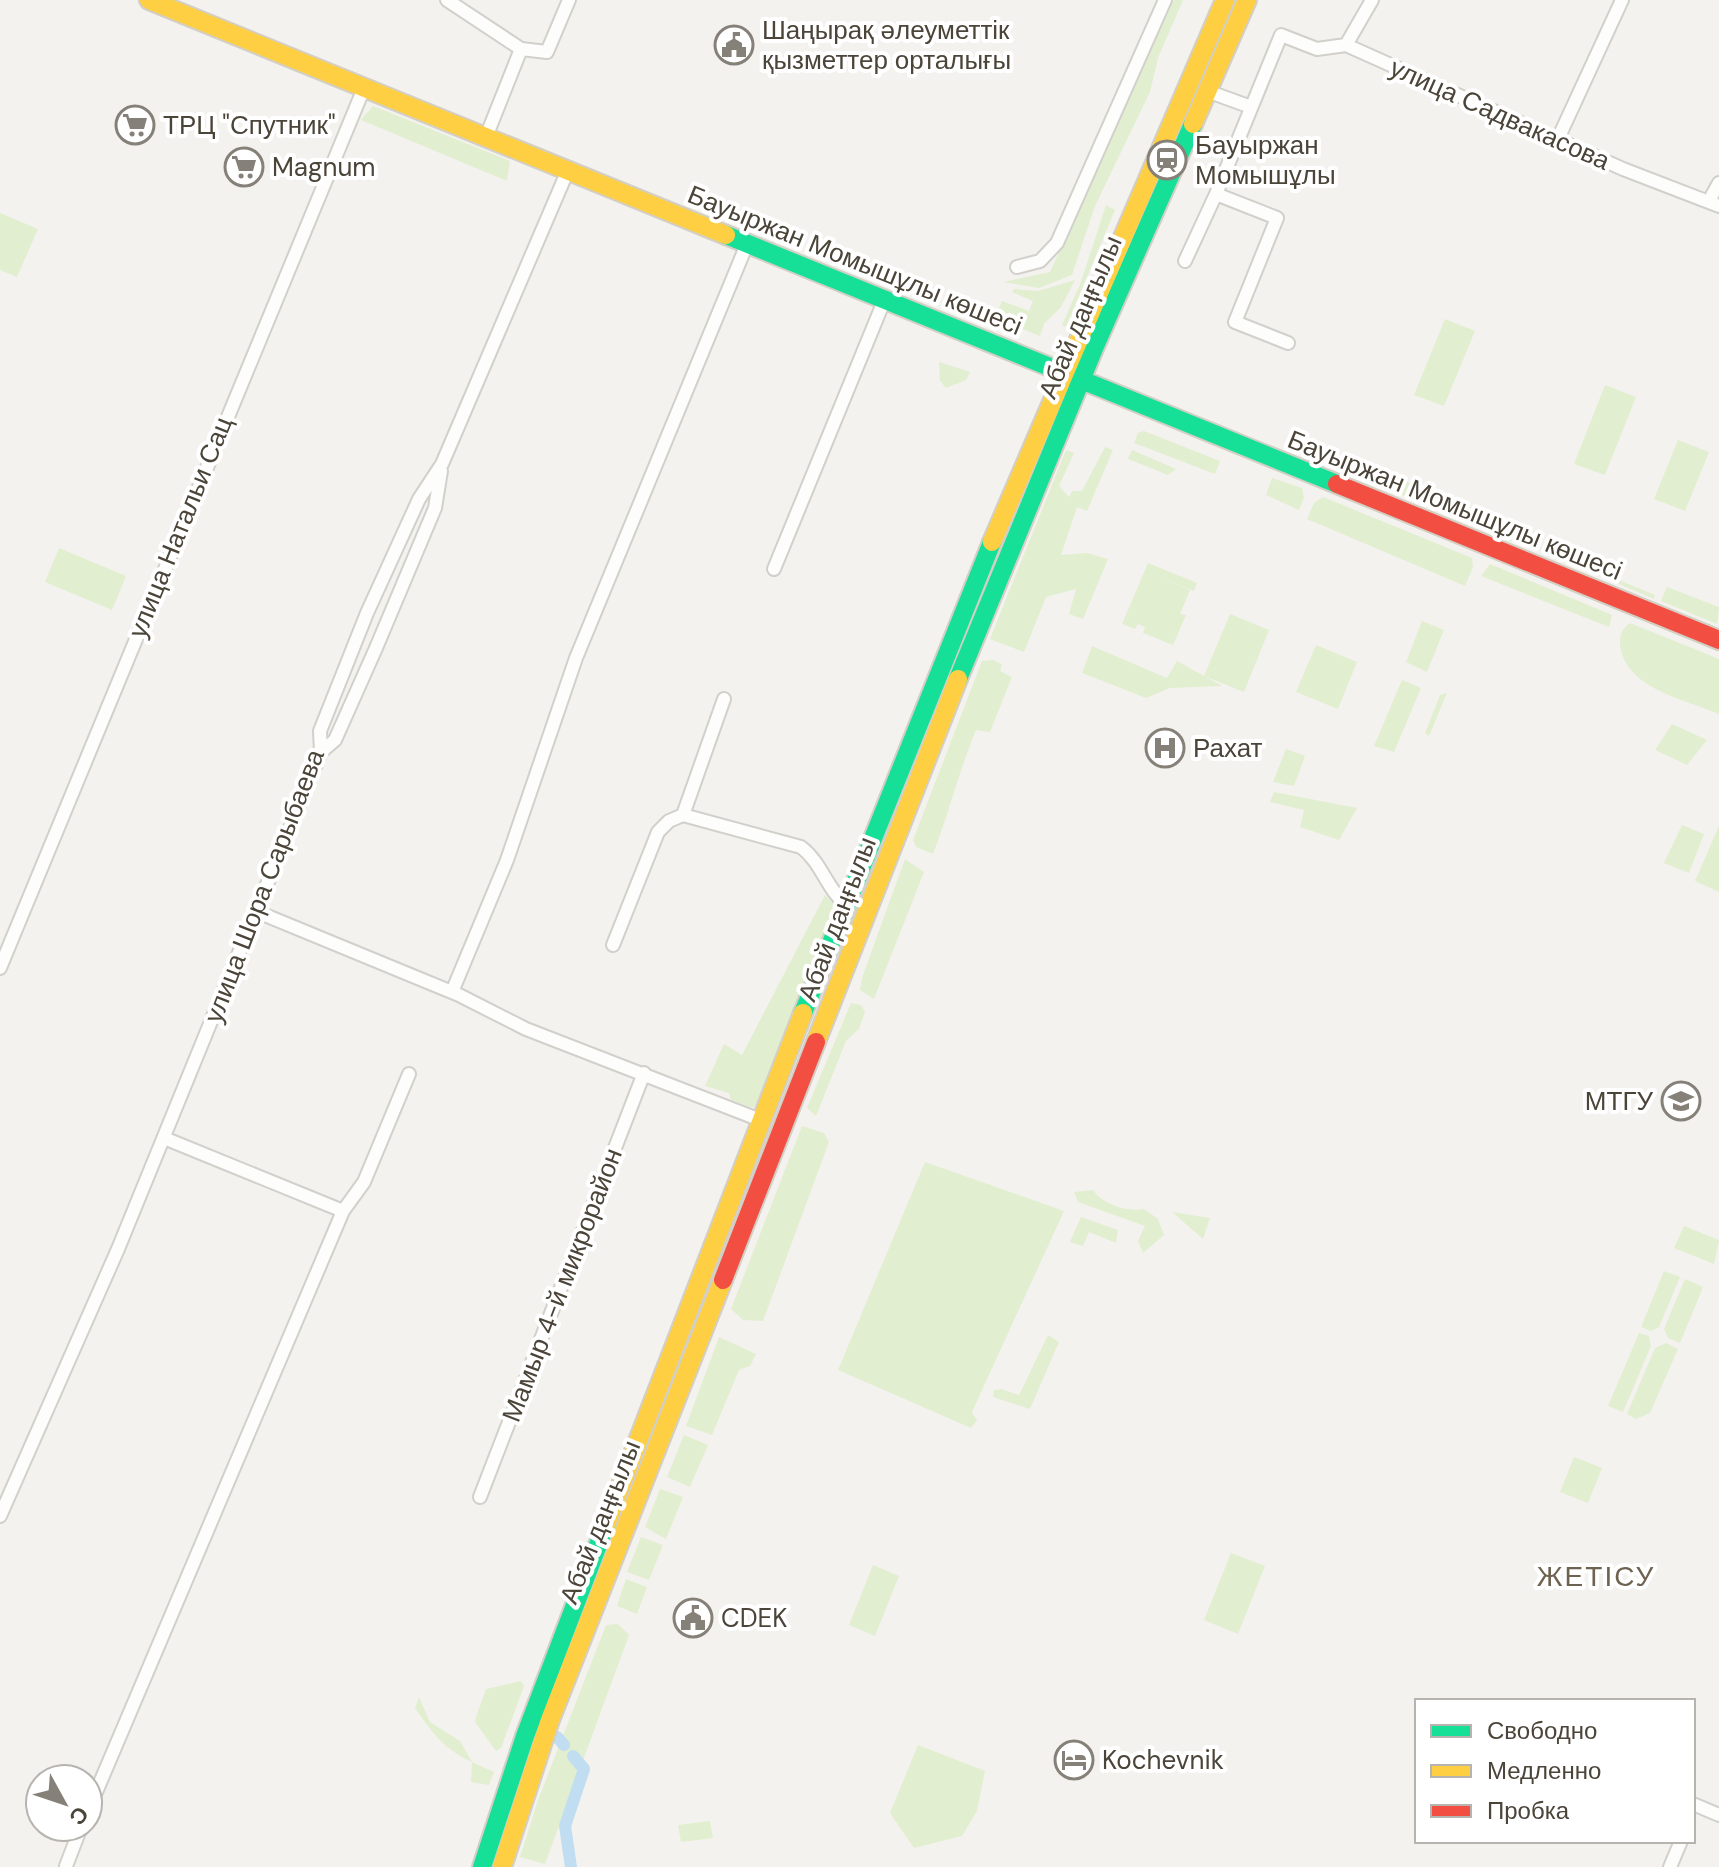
<svg xmlns="http://www.w3.org/2000/svg" width="1719" height="1867" font-family="'DM Sans',sans-serif">
  <style>
    .green { fill: #e1eecf }
    .lines { fill: none; stroke-linecap: round; stroke-linejoin: round }
    .canal { stroke: #c0ddf1; stroke-width: 12 }
    .street-casing { stroke: #d2d0cb; stroke-width: 16 }
    .fast-casing { stroke: #d3cfc5; stroke-width: 22 }
    .slow-casing { stroke: #d3cfc5; stroke-width: 22 }
    .jam-casing { stroke: #d3cfc5; stroke-width: 22 }
    .street { stroke: #fdfdfc; stroke-width: 12 }
    .fast { stroke: #16e098; stroke-width: 18 }
    .slow { stroke: #ffcf43; stroke-width: 18 }
    .jam { stroke: #f24e42; stroke-width: 18 }
    .labels { text-anchor: middle; stroke-width: 8; stroke-linejoin: round; paint-order: stroke }
    .poi-label { font-size: 26px; fill: #4b4439; stroke: #fff; text-anchor: start }
    .street-label { font-size: 26px; fill: #4b4439; stroke: #fff }
    .neighbourhood-label { font-size: 28px; letter-spacing: 2px; fill: #6e6250; stroke: #fff }
  </style>
  <rect width="100%" height="100%" fill="#f4f2ee"/>
  <!-- green -->
  <path class="green" d="M 1174,0 L 1183,0 L 1158,58 L 1150,92 L 1095,206 L 1072,275 L 1039,288 L 1003,282 L 1050,272 Z
    M 373,106 L 510,161 L 507,181 L 361,120 Z
    M 1106,205 L 1115,210 L 1066,327 L 1062,325 L 1081,282 Z
    M 0,213 L 38,229 L 17,277 L 0,270 Z
    M 1075,280 L 1061,307 L 1044,324 L 1040,336 L 994,318 L 1002,301 L 1029,311 L 1033,301 L 1012,292 L 1014,289 L 1038,291 Z
    M 1445,319 L 1475,331 L 1444,406 L 1414,395 Z
    M 939,362 L 970,372 L 966,380 L 946,388 L 940,381 Z
    M 1605,385 L 1636,397 L 1605,475 L 1574,464 Z
    M 1144,431 L 1220,461 L 1215,474 L 1134,443 L 1138,433 Z
    M 1678,440 L 1709,452 L 1685,511 L 1654,499 Z
    M 1105,447 L 1113,450 L 1087,511 L 1077,507 L 1061,555 L 1087,553 L 1108,559 L 1083,619 L 1069,614 L 1076,589 L 1046,597 L 1024,652 L 990,639 L 1066,450 L 1074,453 L 1059,486 L 1069,497 L 1072,491 L 1082,491 Z
    M 1132,450 L 1176,469 L 1168,475 L 1128,459 Z
    M 1385,473 L 1472,508 L 1467,522 L 1381,486 Z
    M 1272,478 L 1302,488 L 1304,498 L 1299,510 L 1266,495 Z
    M 1323,497 L 1472,558 L 1473,567 L 1465,586 L 1307,519 L 1314,503 Z
    M 1482,512 L 1525,528 L 1518,544 L 1476,526 Z
    M 1547,539 L 1587,554 L 1581,570 L 1541,554 Z
    M 59,548 L 126,576 L 112,610 L 45,582 Z
    M 1148,563 L 1197,583 L 1194,591 L 1157,576 L 1190,590 L 1180,614 L 1186,615 L 1173,645 L 1143,633 L 1145,627 L 1138,624 L 1135,629 L 1122,624 Z
    M 1490,564 L 1612,615 L 1609,627 L 1481,576 Z
    M 1592,569 L 1655,595 L 1654,599 L 1591,572 Z
    M 1667,587 L 1719,607 L 1717,624 L 1661,601 Z
    M 1230,614 L 1269,630 L 1244,692 L 1204,676 Z
    M 1422,621 L 1444,630 L 1427,672 L 1406,662 Z
    M 1630,623 L 1719,659 L 1719,714 C 1684,699 1626,689 1620,645 C 1619,635 1622,629 1630,623 Z
    M 1316,645 L 1357,662 L 1338,709 L 1296,692 Z
    M 1092,646 L 1167,678 L 1177,661 L 1222,686 L 1170,688 L 1146,698 L 1082,673 Z
    M 993,660 L 1002,664 L 1000,671 L 1012,677 L 990,732 L 976,730 C 959,771 949,813 933,854 L 916,847 L 913,840 L 982,661 Z
    M 1402,680 L 1421,688 L 1394,752 L 1374,746 Z
    M 1447,693 L 1429,736 L 1425,733 L 1440,695 Z
    M 1672,724 L 1707,740 L 1687,765 L 1655,750 Z
    M 1286,749 L 1305,756 L 1294,786 L 1273,782 Z
    M 1274,792 L 1357,808 L 1339,840 L 1300,827 L 1304,810 L 1270,802 Z
    M 1682,825 L 1704,834 L 1689,873 L 1664,863 Z
    M 1719,826 L 1719,892 L 1695,881 Z
    M 905,859 L 924,872 L 874,999 L 860,990 L 862,978 Z
    M 825,895 L 840,911 L 773,1085 L 753,1108 L 731,1100 L 729,1093 L 705,1086 L 724,1044 L 742,1055 Z
    M 851,1003 L 861,1005 L 865,1012 L 859,1029 L 846,1041 L 816,1116 L 807,1108 Z
    M 802,1126 L 824,1133 L 829,1142 L 763,1321 L 743,1320 L 731,1309 Z
    M 925,1162 L 1064,1211 L 972,1412 L 977,1420 L 971,1428 L 838,1370 Z
    M 1093,1190 C 1103,1205 1128,1212 1144,1209 L 1158,1219 L 1164,1235 L 1143,1253 L 1138,1241 L 1145,1226 L 1078,1202 L 1074,1192 Z
    M 1172,1212 L 1210,1218 L 1203,1239 Z
    M 1081,1217 L 1118,1230 L 1116,1243 L 1089,1232 L 1083,1246 L 1070,1242 Z
    M 1684,1226 L 1719,1240 L 1714,1264 L 1674,1248 Z
    M 1664,1271 L 1680,1277 L 1659,1327 L 1651,1331 L 1641,1327 Z
    M 1685,1279 L 1703,1287 L 1680,1343 L 1668,1338 L 1664,1329 Z
    M 1639,1333 L 1649,1336 L 1651,1346 L 1623,1412 L 1608,1406 Z
    M 1048,1335 L 1059,1342 L 1030,1409 L 993,1397 L 994,1390 L 1001,1389 L 1019,1395 Z
    M 719,1337 L 756,1354 L 750,1366 L 739,1370 L 712,1435 L 686,1426 Z
    M 1666,1343 L 1678,1349 L 1650,1413 L 1636,1419 L 1627,1414 L 1655,1348 Z
    M 684,1435 L 708,1445 L 690,1487 L 667,1477 Z
    M 1574,1457 L 1602,1468 L 1588,1503 L 1560,1492 Z
    M 660,1489 L 683,1497 L 666,1539 L 645,1527 Z
    M 641,1537 L 663,1545 L 649,1580 L 627,1572 Z
    M 1231,1553 L 1265,1566 L 1238,1634 L 1204,1620 Z
    M 873,1565 L 899,1576 L 875,1636 L 849,1625 Z
    M 626,1579 L 647,1587 L 637,1614 L 617,1606 Z
    M 618,1624 L 629,1635 L 545,1864 L 520,1857 L 538,1800 L 606,1625 Z
    M 521,1681 L 524,1686 L 501,1748 L 496,1751 L 475,1722 L 476,1717 L 486,1689 Z
    M 419,1697 L 430,1722 L 460,1741 L 472,1762 L 494,1772 L 489,1785 L 471,1782 L 472,1762 C 443,1748 434,1735 415,1708 Z
    M 918,1745 L 985,1771 L 977,1811 L 962,1836 L 914,1848 L 890,1813 Z
    M 710,1821 L 713,1838 L 681,1842 L 678,1825 Z"/>
  <g class="lines">
    <!-- canal -->
    <path class="canal" d="M 557,1737 L 564,1745
      M 571,1867 L 565,1826 L 584,1769 L 573,1756"/>
    <defs>
      <path id="street" d="M 447,0 L 521,49
        M 1346,45 L 1372,0
        M 1207,91 L 1251,107
        M 486,137 L 521,49 L 547,52 L 569,0
        M 1557,141 L 1622,0
        M 1709,201 L 1719,183
        M 1185,261 L 1216,194
        M 1017,267 L 1040,261 L 1057,243 L 1165,0
        M 1288,343 L 1235,322 L 1277,218 L 1216,194 L 1281,35 L 1317,49 L 1346,45 L 1623,169 L 1719,206
        M 774,569 L 884,301
        M 321,752 L 335,740 L 376,648 L 435,508 L 441,471
        M 683,815 L 724,699
        M 255,911 L 459,995 L 526,1029 L 763,1121
        M 613,945 L 658,832 L 669,821 L 683,815 L 801,847 C 822,863 826,888 846,905
        M 0,968 L 364,88
        M 452,992 L 507,860 L 576,658 L 747,244
        M 164,1138 L 343,1211
        M 480,1497 L 644,1073
        M 0,1516 L 118,1249 L 321,752 L 320,731 L 367,613 L 419,499 L 442,464 L 568,170
        M 1693,1804 L 1719,1815
        M 88,1811 L 343,1211 L 364,1182 L 409,1074
        M 66,1866 L 81,1827
        M 1670,1867 L 1681,1841"/>
      <path id="fast" d="M 726,235 L 1337,484
        M 958,679 L 1095,346 L 1193,124
        M 803,1013 L 992,542
        M 482,1867 L 525,1736 L 606,1524"/>
      <path id="slow" d="M 149,0 L 726,235
        M 1193,124 L 1247,0
        M 992,542 L 1225,0
        M 816,1042 L 958,679
        M 606,1524 L 803,1013
        M 502,1867 L 550,1720 L 723,1280"/>
      <path id="jam" d="M 1337,484 L 1719,640
        M 723,1280 L 816,1042"/>
    </defs>
    <!-- street casing -->
    <use href="#street" class="street-casing"/>
    <!-- fast casing -->
    <use href="#fast" class="fast-casing"/>
    <!-- slow casing -->
    <use href="#slow" class="slow-casing"/>
    <!-- jam casing -->
    <use href="#jam" class="jam-casing"/>
    <!-- street -->
    <use href="#street" class="street"/>
    <!-- fast -->
    <use href="#fast" class="fast"/>
    <!-- slow -->
    <use href="#slow" class="slow"/>
    <!-- jam -->
    <use href="#jam" class="jam"/>
  </g>
  <!-- icons -->
  <defs>
    <symbol id="civic-ring" viewBox="-11 -11 22 22"><circle r="9.5" fill="#fff" stroke="#868178" stroke-width="1.5"/><path d="M-.6-6.5H3V-4.5H.6V-3L4-1V1h2V6H-6V1h2V-1L-.6-3ZM-1.2 2.5V6h2.4V2.5Z" fill="#868178"/></symbol>
    <symbol id="supermarket-ring" viewBox="-11 -11 22 22"><circle r="9.5" fill="#fff" stroke="#868178" stroke-width="1.5"/><path d="M-6-5.5h2.5l.6 2H6L4.5 2H-2.5L-4.4-4H-6ZM-1.5 3.2a1.3 1.3 0 1 0 .1 0ZM3 3.2a1.3 1.3 0 1 0 .1 0Z" fill="#868178"/></symbol>
    <symbol id="station-ring" viewBox="-11 -11 22 22"><circle r="9.5" fill="#fff" stroke="#868178" stroke-width="1.5"/><path d="M-3-6H3Q5-6 5-4V2Q5 4 3 4L4.5 6H3L1.5 4h-3L-3 6H-4.5L-3 4Q-5 4-5 2V-4Q-5-6-3-6ZM-3.5-4v3h7v-3ZM-3.5 1v1.5H-2V1ZM2 1v1.5H3.5V1Z" fill="#868178"/></symbol>
    <symbol id="hospital-ring" viewBox="-11 -11 22 22"><circle r="9.5" fill="#fff" stroke="#868178" stroke-width="1.5"/><path d="M-5-5h3v3.5h4V-5h3V5h-3V1.5h-4V5h-3Z" fill="#868178"/></symbol>
    <symbol id="university-ring" viewBox="-11 -11 22 22"><circle r="9.5" fill="#fff" stroke="#868178" stroke-width="1.5"/><path d="M0-5L7-2L0 1L-7-2ZM-4 1L0 2.5L4 1V4Q0 6-4 4Z" fill="#868178"/></symbol>
    <symbol id="hotel-ring" viewBox="-11 -11 22 22"><circle r="9.5" fill="#fff" stroke="#868178" stroke-width="1.5"/><path d="M-6-4.5h1.5V1H6V5H4.5V3h-9V5H-6ZM-4 0a1.8 1.8 0 1 1 3.6 0ZM.5 0V-2.5h3Q6-2.5 6 0Z" fill="#868178"/></symbol>
  </defs>
  <g fill-rule="evenodd">
    <use href="#civic-ring" x="712" y="23" width="44" height="44"/>
    <use href="#supermarket-ring" x="113" y="103" width="44" height="44"/>
    <use href="#station-ring" x="1145" y="138" width="44" height="44"/>
    <use href="#supermarket-ring" x="222" y="145" width="44" height="44"/>
    <use href="#hospital-ring" x="1143" y="726" width="44" height="44"/>
    <use href="#university-ring" x="1659" y="1079" width="44" height="44"/>
    <use href="#civic-ring" x="671" y="1596" width="44" height="44"/>
    <use href="#hotel-ring" x="1052" y="1738" width="44" height="44"/>
  </g>
  <g class="labels">
    <!-- poi labels -->
    <g class="poi-label">
      <text x="762" y="39">Шаңырақ әлеуметтік<tspan x="762" dy="30">қызметтер орталығы</tspan></text>
      <text x="163" y="134">ТРЦ "Спутник"</text>
      <text x="1195" y="154">Бауыржан<tspan x="1195" dy="30">Момышұлы</tspan></text>
      <text x="272" y="176">Magnum</text>
      <text x="1193" y="757">Рахат</text>
      <text x="1653" y="1110" text-anchor="end">МТГУ</text>
      <text x="721" y="1627">CDEK</text>
      <text x="1102" y="1769">Kochevnik</text>
    </g>
    <!-- street labels -->
    <g class="street-label">
      <text transform="translate(1500 114) rotate(24)" y="9">улица Садвакасова</text>
      <text transform="translate(855 260) rotate(22)" y="9">Бауыржан Момышұлы көшесі</text>
      <text transform="translate(1080 317) rotate(-67)" y="9">Абай даңғылы</text>
      <text transform="translate(1455 505) rotate(22)" y="9">Бауыржан Момышұлы көшесі</text>
      <text transform="translate(180 527) rotate(-68)" y="9">улица Натальи Сац</text>
      <text transform="translate(264 886) rotate(-69)" y="9">улица Шора Сарыбаева</text>
      <text transform="translate(837 919) rotate(-69)" y="9">Абай даңғылы</text>
      <text transform="translate(562 1285) rotate(-69)" y="9">Мамыр 4-й микрорайон</text>
      <text transform="translate(600 1522) rotate(-68)" y="9">Абай даңғылы</text>
    </g>
    <!-- neighbourhood labels -->
    <g class="neighbourhood-label">
      <text x="1596" y="1586">ЖЕТІСУ</text>
    </g>
  </g>
  <!-- legend -->
  <rect x="1415" y="1699" width="280" height="144" fill="#ffffff" stroke="#b7b4b0" stroke-width="2"/>
  <rect x="1431" y="1725" width="40" height="12" fill="#16e098" stroke="#b7b4b0" stroke-width="2"/>
  <text x="1487" y="1739" font-size="24" fill="#4b4439">Свободно</text>
  <rect x="1431" y="1765" width="40" height="12" fill="#ffcf43" stroke="#b7b4b0" stroke-width="2"/>
  <text x="1487" y="1779" font-size="24" fill="#4b4439">Медленно</text>
  <rect x="1431" y="1805" width="40" height="12" fill="#f24e42" stroke="#b7b4b0" stroke-width="2"/>
  <text x="1487" y="1819" font-size="24" fill="#4b4439">Пробка</text>
  <!-- north arrow -->
  <g transform="translate(64 1803) rotate(130)"><circle r="38" fill="#ffffff" stroke="#b7b4b0" stroke-width="2"/>
  <path d="M0-6L14 30L0 20L-14 30Z" fill="#868178"/>
  <text y="-12" font-size="22" font-weight="bold" text-anchor="middle" fill="#4b4439">С</text>
  </g>
</svg>
